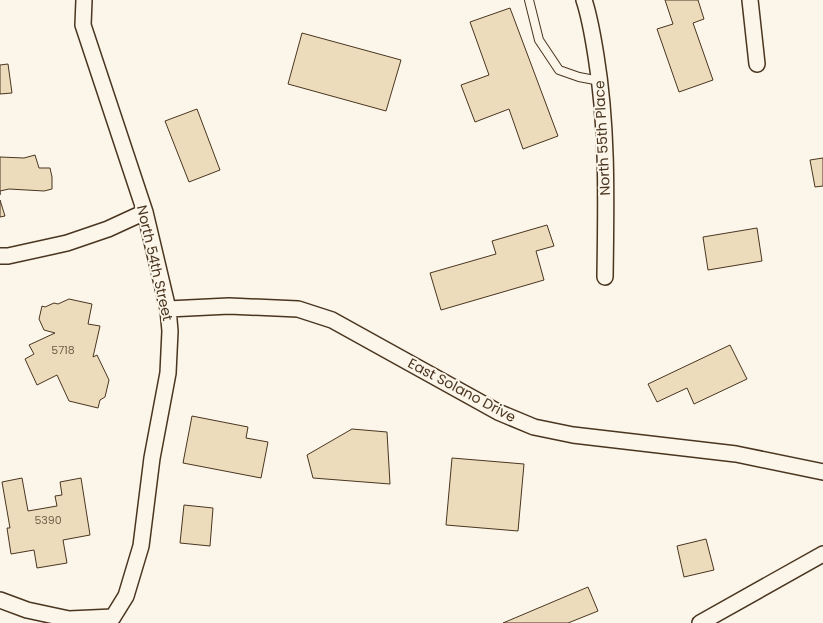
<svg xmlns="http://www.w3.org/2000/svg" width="823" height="623" font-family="Poppins,sans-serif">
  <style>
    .building { fill: #ecdcbc; stroke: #4a3520 }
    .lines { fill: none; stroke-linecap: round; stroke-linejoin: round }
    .lane-casing { stroke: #4a3520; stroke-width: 10 }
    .street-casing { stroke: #4a3520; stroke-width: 18 }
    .lane { stroke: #fbf6e9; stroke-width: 8 }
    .street { stroke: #fbf6e9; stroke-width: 15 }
    .labels { text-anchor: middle; stroke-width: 4; stroke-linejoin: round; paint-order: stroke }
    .number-label { font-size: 11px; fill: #725f47 }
    .street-label { font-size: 14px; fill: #4a3520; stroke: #fbf6e9 }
  </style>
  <rect width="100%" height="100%" fill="#fbf6e9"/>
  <!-- building -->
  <path class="building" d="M 665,0 L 698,0 L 704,19 L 693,23 L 713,80 L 679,92 L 657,29 L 673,24 Z
    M 510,8 L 558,136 L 523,149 L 509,109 L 475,122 L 461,85 L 489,75 L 470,22 Z
    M 302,33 L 401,60 L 386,111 L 288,84 Z
    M 8,64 L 12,93 L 0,94 L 0,65 Z
    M 197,109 L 220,170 L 189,182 L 165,121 Z
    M 35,155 L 39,168 L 50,168 L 52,177 L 52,189 L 44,191 L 9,189 L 0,191 L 0,195 L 0,157 L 24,158 Z
    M 823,158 L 823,186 L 815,187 L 810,160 Z
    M 0,200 L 5,216 L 0,217 Z
    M 547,225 L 554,246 L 536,251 L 544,280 L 441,310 L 430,273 L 496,254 L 492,241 Z
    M 757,228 L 762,261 L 708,270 L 703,237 Z
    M 69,299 L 92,304 L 88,324 L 100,326 L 93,357 L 97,355 L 109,380 L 105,397 L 100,400 L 98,408 L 69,401 L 57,375 L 37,385 L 25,359 L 34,354 L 29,345 L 55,333 L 44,330 L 39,319 L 42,306 L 45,307 L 54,303 L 58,304 Z
    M 730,345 L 747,379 L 694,404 L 687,388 L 657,402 L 648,384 Z
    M 192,416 L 248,427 L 246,438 L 268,442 L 261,478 L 183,463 Z
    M 352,429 L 387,432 L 390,484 L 313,478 L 307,455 Z
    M 452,458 L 524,464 L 518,531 L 446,525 Z
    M 22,478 L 28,511 L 57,506 L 55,496 L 62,495 L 60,482 L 81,478 L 90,535 L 63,540 L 67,563 L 37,568 L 34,550 L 11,554 L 7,528 L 10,528 L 2,482 Z
    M 184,505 L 213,508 L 210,546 L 180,543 Z
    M 706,539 L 714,570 L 684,577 L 677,546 Z
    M 588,587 L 598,611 L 568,623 L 503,623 Z"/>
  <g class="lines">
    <defs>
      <path id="lane" d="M 529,0 L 539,40 L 559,70 L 579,77 L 600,81"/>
      <path id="street" d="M 584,0 C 590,18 593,37 596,56 C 608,129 606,203 605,277
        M 750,0 L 757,64
        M 0,256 L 8,256 L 67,243 L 108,229 L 145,212
        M 168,309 L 229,306 L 298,309 L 332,320 L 498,412 L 534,427 L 573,435 L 736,454 L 823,472
        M 0,600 L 27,610 L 69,619 L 113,617 L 126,596 L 141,546 L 152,458 L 168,373 L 170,331 L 168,309 L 145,212 L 83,25 L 84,0
        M 700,623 L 823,554"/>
    </defs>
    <!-- lane casing -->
    <use href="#lane" class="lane-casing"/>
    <!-- street casing -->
    <use href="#street" class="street-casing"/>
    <!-- lane -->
    <use href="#lane" class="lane"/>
    <!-- street -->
    <use href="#street" class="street"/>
  </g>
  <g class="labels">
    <!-- number labels -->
    <g class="number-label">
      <text x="63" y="354">5718</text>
      <text x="48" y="524">5390</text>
    </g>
    <!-- street labels -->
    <g class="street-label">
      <text transform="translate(602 138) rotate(-93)" y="5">North 55th Place</text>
      <text transform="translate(155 263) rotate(77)" y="5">North 54th Street</text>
      <text transform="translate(462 390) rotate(28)" y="5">East Solano Drive</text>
    </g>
  </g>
</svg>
